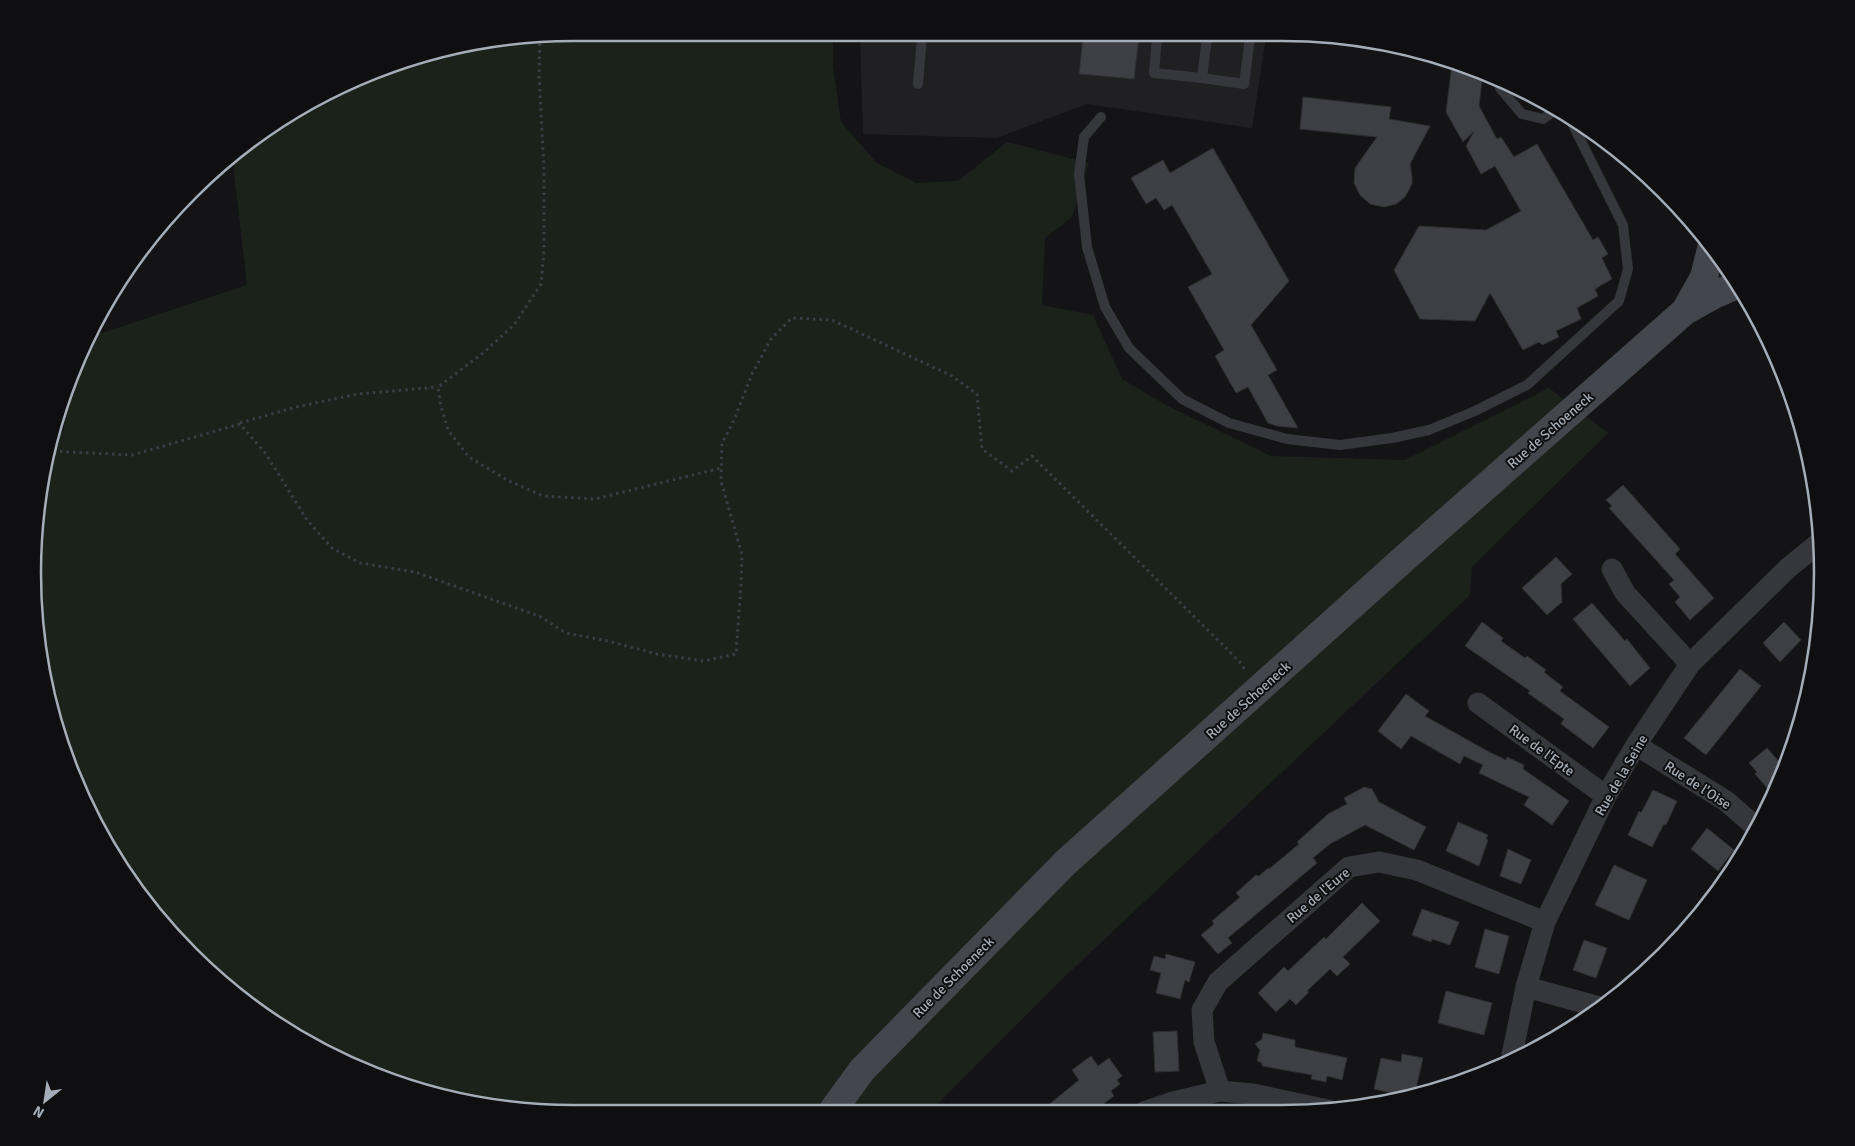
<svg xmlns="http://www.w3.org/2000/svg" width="1855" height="1146" font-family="Signika,sans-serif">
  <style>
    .built { fill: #202023 }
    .green { fill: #1a221a }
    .building { fill: #3e3f44; stroke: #2e2e33 }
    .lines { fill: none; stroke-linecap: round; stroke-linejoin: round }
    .path { stroke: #3b3e43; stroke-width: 3; stroke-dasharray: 2.5 4; stroke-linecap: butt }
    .lane { stroke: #35373c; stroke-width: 10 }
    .street { stroke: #35373c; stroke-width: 21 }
    .secondary { stroke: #43464c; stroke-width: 28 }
    .labels { text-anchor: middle; stroke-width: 4; stroke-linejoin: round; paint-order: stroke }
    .street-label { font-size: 14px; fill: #a5adb8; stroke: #0f0f11 }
    .rim { fill: none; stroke: #a5adb8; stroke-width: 2.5 }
  </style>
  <rect width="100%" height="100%" fill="#141416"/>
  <!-- built -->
  <path class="built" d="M 860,37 L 1266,37 L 1252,128 L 1087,104 L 997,138 L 863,134 Z"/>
  <!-- green -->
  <path class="green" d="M 502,37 L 833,37 L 833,66 L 841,122 L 877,163 L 916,183 L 958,181 L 1007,142 L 1089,163 L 1072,217 L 1045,238 L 1042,305 L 1093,315 L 1122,379 L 1168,406 L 1271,456 L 1405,460 L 1549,388 L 1608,433 L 1472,567 L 1470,595 L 1056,985 L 931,1111 L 503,1109 L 366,1072 L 252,1007 L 235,989 L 232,991 L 191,955 L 124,874 L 61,746 L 37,644 L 33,573 L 43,468 L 52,432 L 63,433 L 73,371 L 87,338 L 247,285 L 232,156 L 244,144 L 334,88 L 400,61 Z"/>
  <!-- building -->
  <path class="building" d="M 1083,37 L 1139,37 L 1134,79 L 1079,74 Z
    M 1452,64 L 1483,72 L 1479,106 L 1497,139 L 1501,137 L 1514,157 L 1537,144 L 1593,240 L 1598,237 L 1608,254 L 1602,258 L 1612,279 L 1595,289 L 1598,296 L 1577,308 L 1581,319 L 1556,331 L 1559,337 L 1542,345 L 1539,342 L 1523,350 L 1490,293 L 1475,321 L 1420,319 L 1394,270 L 1419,226 L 1486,230 L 1521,211 L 1495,166 L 1481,174 L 1466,146 L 1474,131 L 1463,142 L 1446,112 Z
    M 1303,97 L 1391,107 L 1389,119 L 1430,126 L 1410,164 L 1412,176 L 1412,184 L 1405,197 L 1396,204 L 1384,207 L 1370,204 L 1360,195 L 1354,183 L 1355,168 L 1377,137 L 1300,129 Z
    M 1213,148 L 1289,281 L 1251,325 L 1277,370 L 1268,375 L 1298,428 L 1277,426 L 1268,423 L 1248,387 L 1236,393 L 1215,356 L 1224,350 L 1188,287 L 1212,274 L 1172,205 L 1164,210 L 1156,198 L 1146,204 L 1131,178 L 1163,160 L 1170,173 Z
    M 1623,485 L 1680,549 L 1675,554 L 1714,598 L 1690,620 L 1675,602 L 1680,597 L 1669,584 L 1674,580 L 1609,508 L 1612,506 L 1606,500 Z
    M 1556,557 L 1572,574 L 1561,584 L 1562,602 L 1547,615 L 1522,588 Z
    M 1592,603 L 1625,641 L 1627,639 L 1650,668 L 1630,686 L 1573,619 Z
    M 1482,622 L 1503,638 L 1501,641 L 1525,658 L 1527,656 L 1546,670 L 1544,672 L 1563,687 L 1560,691 L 1609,727 L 1593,748 L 1561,724 L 1564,719 L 1528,693 L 1530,691 L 1465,646 Z
    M 1784,622 L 1801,640 L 1780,662 L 1763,643 Z
    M 1740,669 L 1761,686 L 1706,755 L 1684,738 Z
    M 1406,694 L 1429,711 L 1425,716 L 1489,752 L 1506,760 L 1507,757 L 1524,765 L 1523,769 L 1569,801 L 1552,825 L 1524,805 L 1529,797 L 1479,773 L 1483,765 L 1464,756 L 1460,764 L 1411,736 L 1401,749 L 1378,731 Z
    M 1767,748 L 1784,767 L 1773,795 L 1755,774 L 1757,772 L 1749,763 Z
    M 1364,787 L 1372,789 L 1379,802 L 1426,827 L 1414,850 L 1365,825 L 1330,844 L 1313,858 L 1317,863 L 1228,938 L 1232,943 L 1218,954 L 1201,935 L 1214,924 L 1212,921 L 1240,897 L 1236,893 L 1256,875 L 1259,876 L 1268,868 L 1269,869 L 1299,844 L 1297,842 L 1328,814 L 1347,804 L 1344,798 Z
    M 1653,790 L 1677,801 L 1666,825 L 1664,824 L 1652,847 L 1628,835 L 1639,811 L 1641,813 Z
    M 1458,822 L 1488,835 L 1486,839 L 1488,840 L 1479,866 L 1446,851 Z
    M 1707,828 L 1734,850 L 1718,871 L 1691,849 Z
    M 1508,849 L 1531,860 L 1521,884 L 1500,876 Z
    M 1614,865 L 1647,880 L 1629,920 L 1595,905 Z
    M 1362,903 L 1380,921 L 1343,957 L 1350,964 L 1337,976 L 1330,969 L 1307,991 L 1309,992 L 1296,1005 L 1290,999 L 1276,1012 L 1258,993 L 1284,967 L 1288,971 L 1324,937 L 1326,939 Z
    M 1422,909 L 1459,922 L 1450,945 L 1432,939 L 1431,942 L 1412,935 Z
    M 1485,929 L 1509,936 L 1499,974 L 1475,967 Z
    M 1584,940 L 1607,948 L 1596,978 L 1573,970 Z
    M 1166,954 L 1195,962 L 1189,982 L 1185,980 L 1180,999 L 1156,993 L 1161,973 L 1150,970 L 1154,956 L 1165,959 Z
    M 1446,991 L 1492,1003 L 1484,1035 L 1438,1023 Z
    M 1177,1031 L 1179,1071 L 1155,1072 L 1153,1032 Z
    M 1263,1033 L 1295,1040 L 1295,1047 L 1347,1058 L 1342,1080 L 1327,1076 L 1326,1082 L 1311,1079 L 1312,1075 L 1262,1066 L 1262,1063 L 1257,1061 L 1260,1050 L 1255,1044 L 1262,1039 Z
    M 1402,1054 L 1423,1058 L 1415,1093 L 1409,1094 L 1396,1091 L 1396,1094 L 1374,1089 L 1381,1058 L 1401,1062 Z
    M 1091,1056 L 1098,1066 L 1109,1058 L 1122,1076 L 1117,1080 L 1120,1084 L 1111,1091 L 1114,1096 L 1094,1111 L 1041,1111 L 1079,1080 L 1072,1070 Z"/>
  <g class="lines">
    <!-- path -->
    <path class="path" d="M 540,37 L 539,74 L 544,171 L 544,250 L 541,284 L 514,325 L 483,353 L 438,387 L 440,402 L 448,430 L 469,457 L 507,480 L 543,496 L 595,499 L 721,468
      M 240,423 L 296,407 L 358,394 L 438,387
      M 47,451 L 132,455 L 240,424 L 266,454 L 307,520 L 332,548 L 360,563 L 415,572 L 539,616 L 566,633 L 608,641 L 657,654 L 703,661 L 736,654 L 741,586 L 742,555 L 721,481 L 722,443 L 734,420 L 752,374 L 771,339 L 792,318 L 832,320 L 952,376 L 977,394 L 982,449 L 1012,471 L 1032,456 L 1239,661 L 1245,670"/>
    <!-- lane -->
    <path class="lane" d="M 1157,37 L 1154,73 L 1202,78 L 1207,37
      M 1202,78 L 1244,84 L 1250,37
      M 1499,79 L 1500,88 L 1522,114 L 1543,119 L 1554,111
      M 918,84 L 922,37
      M 1101,117 L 1084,137 L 1079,174 L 1087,247 L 1105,307 L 1129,348 L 1182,399 L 1229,423 L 1287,439 L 1340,445 L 1392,438 L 1429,430 L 1475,411 L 1527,385 L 1619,301 L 1628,269 L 1623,225 L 1571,121"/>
    <!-- street -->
    <path class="street" d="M 1612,569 L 1625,593 L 1690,664
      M 1478,703 L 1606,796
      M 1636,745 L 1726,801 L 1757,828
      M 1526,987 L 1599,1007
      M 1511,1060 L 1526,987 L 1545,922 L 1606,796 L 1636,745 L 1690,664 L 1788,568 L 1819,543
      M 1220,1091 L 1204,1042 L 1202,1010 L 1218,982 L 1349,867 L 1379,862 L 1417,870 L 1545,922
      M 1144,1112 L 1173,1102 L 1220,1091 L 1253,1094 L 1328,1110"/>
    <!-- secondary -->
    <path class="secondary" d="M 1685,311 L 1704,277 L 1711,249
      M 833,1110 L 862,1070 L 1065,863 L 1407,556 L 1685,311 L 1714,295 L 1737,285"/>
  </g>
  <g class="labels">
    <!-- street labels -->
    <g class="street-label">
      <text transform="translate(1550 430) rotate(-41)" y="5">Rue de Schoeneck</text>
      <text transform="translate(1248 700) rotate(-42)" y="5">Rue de Schoeneck</text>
      <text transform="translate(1542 750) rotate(36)" y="5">Rue de l'Epte</text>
      <text transform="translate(1621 775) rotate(-60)" y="5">Rue de la Seine</text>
      <text transform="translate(1698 785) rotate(33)" y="5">Rue de l'Oise</text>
      <text transform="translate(1318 895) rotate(-40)" y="5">Rue de l'Eure</text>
      <text transform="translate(953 977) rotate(-45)" y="5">Rue de Schoeneck</text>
    </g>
  </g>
  <!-- crop -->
  <path d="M0 0H1855V1146H0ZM573 41H1282A532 532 0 0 1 1814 573V573A532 532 0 0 1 1282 1105H573A532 532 0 0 1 41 573V573A532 532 0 0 1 573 41Z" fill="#0f0f11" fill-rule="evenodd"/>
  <path class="rim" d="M573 41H1282A532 532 0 0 1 1814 573V573A532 532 0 0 1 1282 1105H573A532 532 0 0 1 41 573V573A532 532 0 0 1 573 41Z"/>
  <!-- north arrow -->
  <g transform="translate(45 1101) rotate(210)" stroke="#0f0f11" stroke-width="4" paint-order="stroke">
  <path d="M0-4L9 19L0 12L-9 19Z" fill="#a5adb8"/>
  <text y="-8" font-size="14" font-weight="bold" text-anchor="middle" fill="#a5adb8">N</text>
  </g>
</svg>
